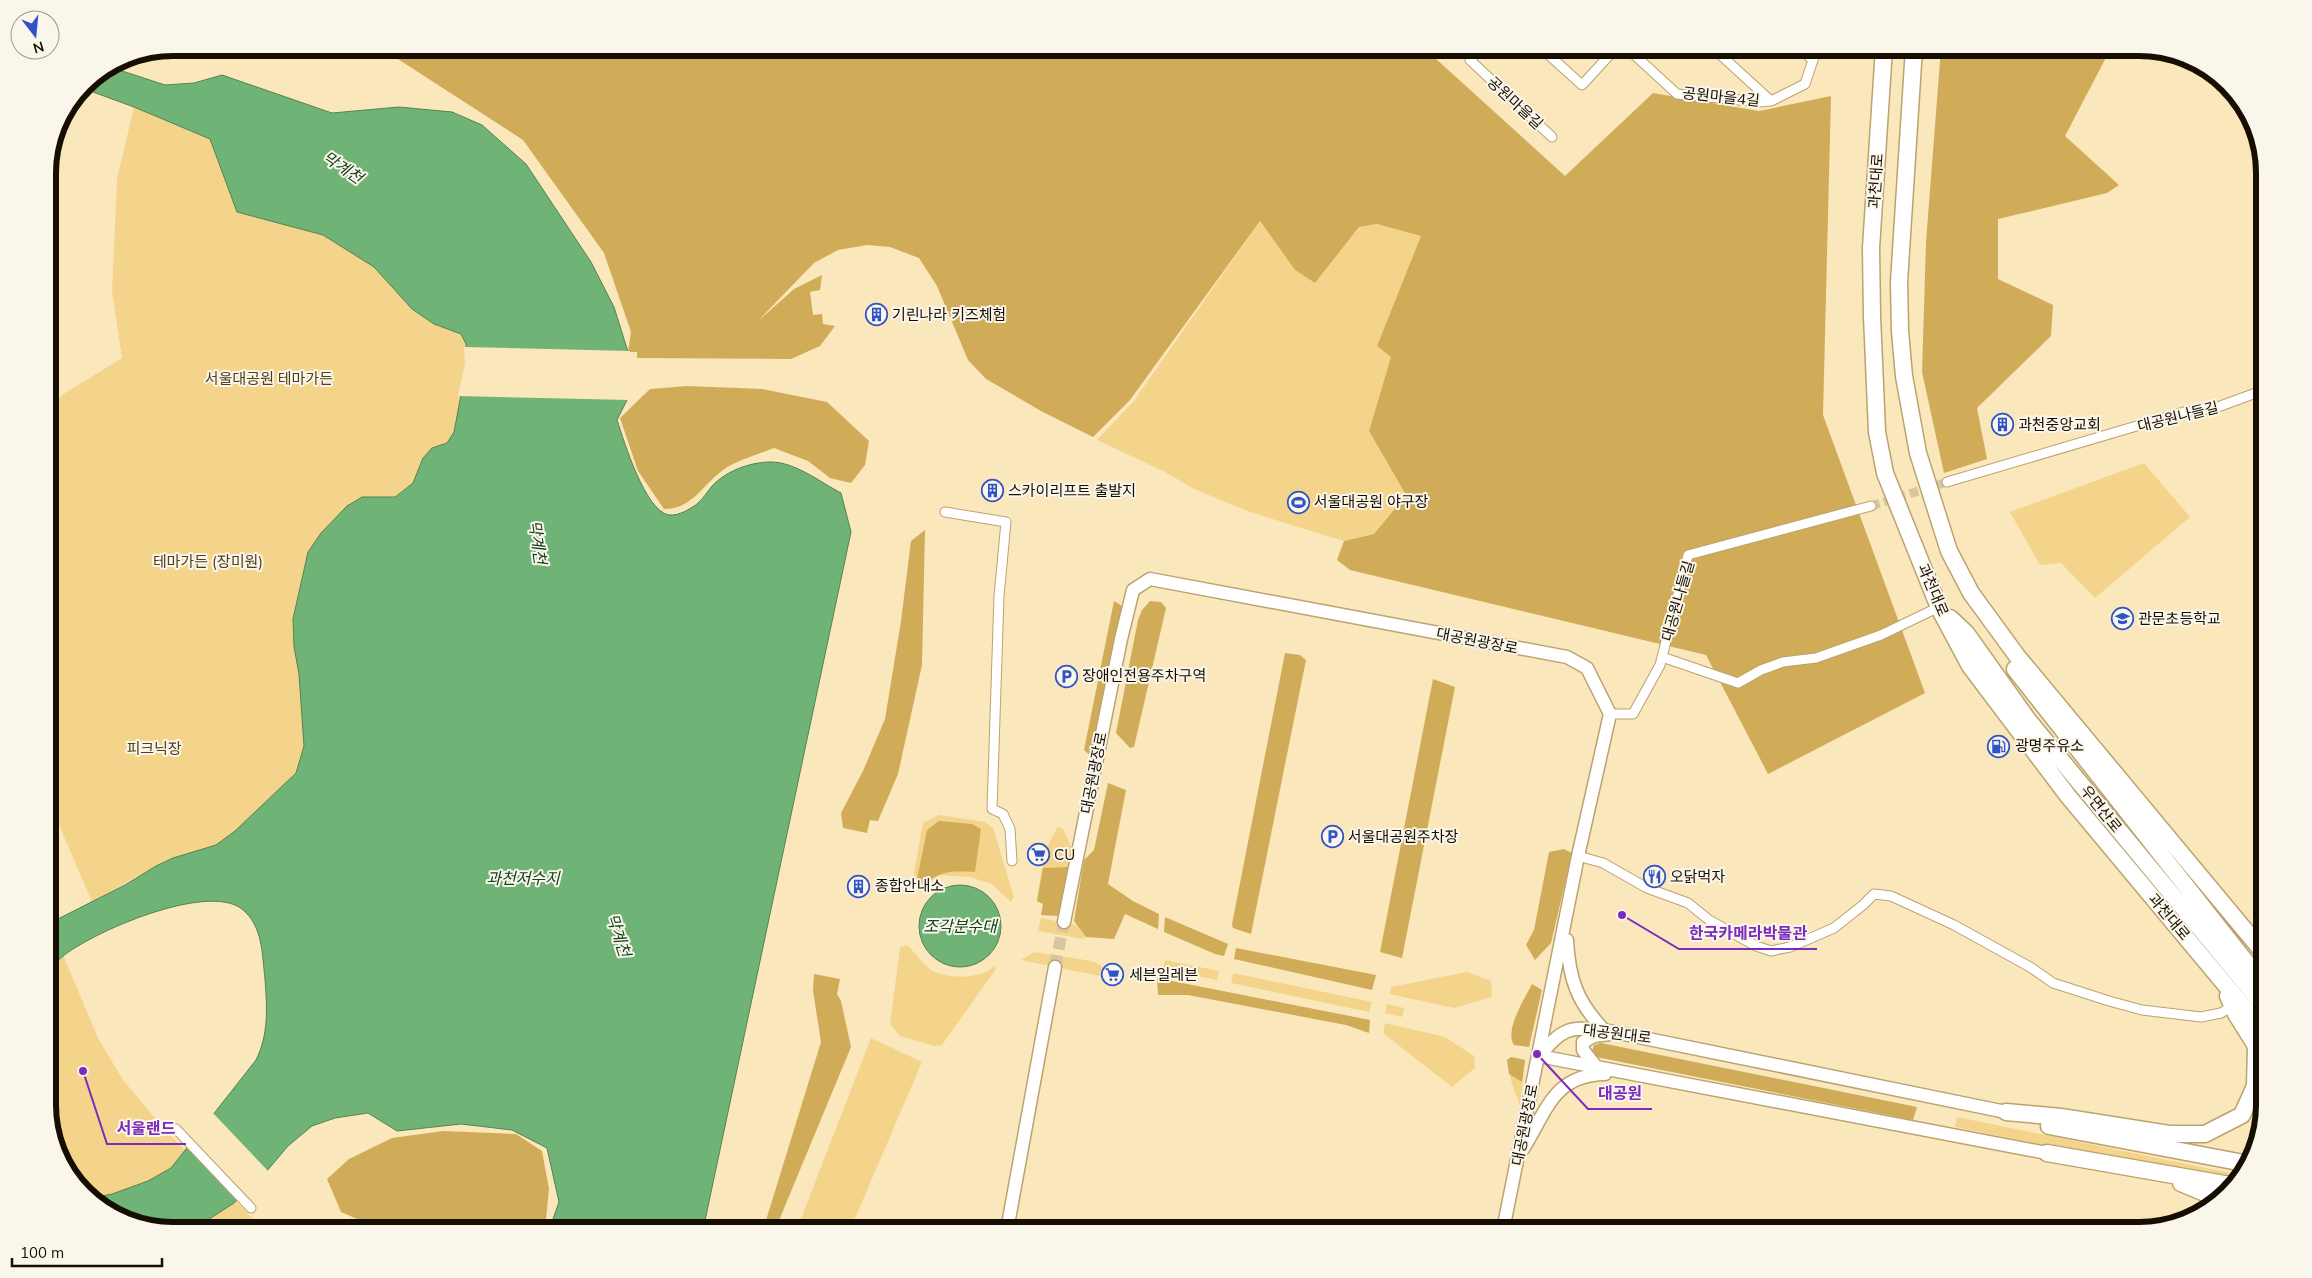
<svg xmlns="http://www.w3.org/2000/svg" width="2312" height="1278" font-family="Mulish,'Noto Sans KR',sans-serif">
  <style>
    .green { fill: #f4d48b }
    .forest { fill: #d1ac58 }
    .water { fill: #70b376; stroke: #558253 }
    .pier { fill: #fbe7bc }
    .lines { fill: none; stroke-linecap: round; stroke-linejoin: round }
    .street-tunnel { stroke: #d9c6a0; stroke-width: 9; stroke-dasharray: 9 4.5; stroke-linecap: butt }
    .secondary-tunnel { stroke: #d9c6a0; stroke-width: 12; stroke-dasharray: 12 6; stroke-linecap: butt }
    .street-casing { stroke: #bba36f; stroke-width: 11 }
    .secondary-casing { stroke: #bba36f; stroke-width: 15 }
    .highway-casing { stroke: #bba36f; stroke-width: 19 }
    .street { stroke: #fff; stroke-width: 9 }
    .secondary { stroke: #fff; stroke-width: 12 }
    .highway { stroke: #fff; stroke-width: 16 }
    .labels { text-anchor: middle; stroke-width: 4; stroke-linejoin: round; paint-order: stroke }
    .street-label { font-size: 15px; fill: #160e00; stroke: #fbf6eb }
    .poi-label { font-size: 15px; fill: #160e00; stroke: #fbf6eb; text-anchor: start }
    .park-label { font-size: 15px; fill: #4f401c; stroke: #fbf6eb }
    .water-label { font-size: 16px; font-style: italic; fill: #12421a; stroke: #fbf6eb }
    .rim { fill: none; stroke: #160e00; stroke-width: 6 }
    .leader { fill: none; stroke: #7b2cbf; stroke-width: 2 }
    .callout-dot { fill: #7b2cbf; stroke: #fbf6eb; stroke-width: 2 }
    .callout-label { font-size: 16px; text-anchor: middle; font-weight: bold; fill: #7b2cbf; stroke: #fbf6eb; stroke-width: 4; stroke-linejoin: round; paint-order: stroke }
  </style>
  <rect width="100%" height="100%" fill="#fbe7bc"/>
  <!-- green -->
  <path class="green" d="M 134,107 L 210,139 L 237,212 L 323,235 L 375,267 L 412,309 L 434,324 L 461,334 L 466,344 L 467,363 L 454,432 L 447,443 L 432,448 L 413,483 L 395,497 L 362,498 L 347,506 L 321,533 L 308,552 L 293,619 L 294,647 L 299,674 L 304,746 L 296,773 L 235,831 L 216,845 L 173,858 L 156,866 L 92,902 L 48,799 L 48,408 L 65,393 L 122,358 L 112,291 L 117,179 Z
    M 1260,221 L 1295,270 L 1315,283 L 1359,227 L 1377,224 L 1422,236 L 1377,346 L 1391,357 L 1369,431 L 1406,495 L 1374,534 L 1344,541 L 1250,512 L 1194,489 L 1163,471 L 1097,440 L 1133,402 Z
    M 2144,463 L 2190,517 L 2095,598 L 2061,563 L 2040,565 L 2010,512 Z
    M 939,815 L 985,822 L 993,828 L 1014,897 L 1011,902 L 992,884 L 970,877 L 941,875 L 916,889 L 912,884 L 923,823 Z
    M 1058,827 L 1063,829 L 1071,846 L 1060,916 L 1041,915 L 1043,904 L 1037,901 C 1041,876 1043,848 1058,827 Z
    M 1041,918 L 1076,925 L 1086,937 L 1083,939 L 1038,931 Z
    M 48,919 L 98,1038 L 123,1080 L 164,1129 L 264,1230 L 173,1230 L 110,1214 L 68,1175 L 48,1113 Z
    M 907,945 C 915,952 925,968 935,972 C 953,979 979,979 995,966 L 996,969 L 942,1045 L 934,1046 L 900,1036 L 890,1024 L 900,948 Z
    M 1034,952 L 1092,961 L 1102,966 L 1100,976 L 1021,960 Z
    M 1165,960 L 1219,971 L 1217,980 L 1163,969 Z
    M 1467,972 L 1491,981 L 1492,997 L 1454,1008 L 1390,994 L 1391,987 Z
    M 1233,973 L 1372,1002 L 1369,1012 L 1231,983 Z
    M 1387,1004 L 1404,1008 L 1402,1017 L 1385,1013 Z
    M 1385,1023 L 1445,1037 L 1474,1056 L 1475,1068 L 1452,1087 L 1383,1033 Z
    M 871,1038 L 922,1062 L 850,1230 L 800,1230 L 797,1229 Z
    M 1511,1057 L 1525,1060 L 1520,1105 L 1512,1084 L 1507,1060 Z
    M 1957,1117 L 2240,1175 L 2232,1183 L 1955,1127 Z"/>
  <!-- forest -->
  <path class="forest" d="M 385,48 L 1424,48 L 1565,176 L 1653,93 L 1759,111 L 1831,96 L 1823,415 L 1925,693 L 1768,774 L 1706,655 L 1350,570 L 1337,560 L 1344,541 L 1374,534 L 1406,495 L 1369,431 L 1391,357 L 1377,346 L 1421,236 L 1377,224 L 1359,227 L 1315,283 L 1295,270 L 1260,221 L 1130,400 L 1093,437 L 1041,411 L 986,379 L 968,360 L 937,286 L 919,258 L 890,247 L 867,245 L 838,250 L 814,263 L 758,321 L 794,289 L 822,275 L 820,290 L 810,292 L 813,315 L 822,314 L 823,324 L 835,326 L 820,346 L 791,359 L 637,358 L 637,352 L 628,352 L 631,332 L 604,253 L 523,140 L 387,52 Z
    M 1941,48 L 2111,48 L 2065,136 L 2119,185 L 2107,193 L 1998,219 L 1998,279 L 2053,305 L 2051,336 L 1977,408 L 1987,459 L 1944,473 L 1922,372 L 1926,242 Z
    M 48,307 L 51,322 L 50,341 L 57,350 L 48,355 Z
    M 687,386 L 762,389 L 827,402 L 869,441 L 865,465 L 851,483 L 830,478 L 808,461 L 774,448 C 759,454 735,461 723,470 C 702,485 693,509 664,509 L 638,471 L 620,418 L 650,389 Z
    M 925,530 L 922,665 L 898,774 L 878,821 L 870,820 L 867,833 L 843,828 L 841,813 L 863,771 L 885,719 L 901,621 L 911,541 Z
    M 1114,601 L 1122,606 L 1093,758 L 1084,750 Z
    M 1150,601 L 1161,602 L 1166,608 L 1134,747 L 1130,748 L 1116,733 L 1138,620 L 1142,610 Z
    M 1285,653 L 1300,655 L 1306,660 L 1251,934 L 1233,928 L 1232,924 Z
    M 1433,679 L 1455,687 L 1402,958 L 1380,952 Z
    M 1108,783 L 1126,790 L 1108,884 L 1133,901 L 1159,914 L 1158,929 L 1125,914 L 1114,939 L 1086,937 L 1074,921 L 1084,860 L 1094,850 Z
    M 939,821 L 972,824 L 981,829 L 975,872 C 953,871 941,870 923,885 L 917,879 L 927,830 Z
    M 1564,849 L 1572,853 L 1551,943 L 1535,960 L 1526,945 L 1534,930 L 1549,852 Z
    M 1068,867 L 1060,916 L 1041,915 L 1043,904 L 1037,901 L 1043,868 Z
    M 1165,917 L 1228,944 L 1224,956 L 1215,954 L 1164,932 Z
    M 1236,948 L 1376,975 L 1372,990 L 1234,959 Z
    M 814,974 L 840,979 L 837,994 L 841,1001 L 851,1047 L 775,1230 L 763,1230 L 821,1042 L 813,991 Z
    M 1157,978 L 1370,1020 L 1369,1033 L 1346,1025 L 1188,995 L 1158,995 Z
    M 1532,984 L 1542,990 L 1529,1047 L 1514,1045 C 1504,1030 1525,998 1532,984 Z
    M 1601,1043 L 1917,1107 L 1913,1120 L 1596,1057 L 1592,1051 L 1594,1045 Z
    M 1511,1057 L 1525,1060 L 1522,1082 L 1509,1074 L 1507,1060 Z
    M 443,1131 L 516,1134 L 542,1151 L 549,1189 L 545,1230 L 383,1230 L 341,1212 L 327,1179 L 349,1159 L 392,1138 Z"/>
  <!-- water -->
  <path class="water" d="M 110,67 L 165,85 L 194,83 L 222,75 L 332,113 L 399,107 L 452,112 L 482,125 L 526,164 L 591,262 L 614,307 L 629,355 L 627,400 L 617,420 C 624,441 645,511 669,515 C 679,516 690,509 697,504 C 703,499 707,492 712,486 C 726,471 750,462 771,462 C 795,462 820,482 841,493 L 851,532 L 703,1230 L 549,1230 L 559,1202 L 547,1148 L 512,1130 L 461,1124 L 397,1131 L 368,1113 L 335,1118 L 312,1126 L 288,1146 L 261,1178 L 234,1203 L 203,1223 L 173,1230 L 110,1214 L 93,1198 L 112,1194 L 148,1181 L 171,1168 L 256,1060 C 269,1034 267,1007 265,979 C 262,954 263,926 242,909 C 207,882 92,932 62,957 C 56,961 52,968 48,974 L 48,924 L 125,885 L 156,866 L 173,858 L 216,845 L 235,831 L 296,773 L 304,746 L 299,674 L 294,647 L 293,619 L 308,552 L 321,533 L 347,506 L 362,497 L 395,497 L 403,491 L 413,483 L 423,458 L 432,448 L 447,443 L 454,432 L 467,363 L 466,344 L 461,334 L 434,324 L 412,309 L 374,267 L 323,235 L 237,212 L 210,139 L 134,107 L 82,88 L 84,84 Z
    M919 926a41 41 0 1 1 82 0a41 41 0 1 1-82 0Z"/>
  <!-- pier -->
  <path class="pier" d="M 464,347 L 630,351 L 629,400 L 458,396 L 465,363 Z
    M 212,1112 L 269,1172 L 242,1199 L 189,1142 Z"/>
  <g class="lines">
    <!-- street-tunnel -->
    <path class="street-tunnel" d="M 1871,506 L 1947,482"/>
    <!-- secondary-tunnel -->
    <path class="secondary-tunnel" d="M 1055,967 L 1064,922"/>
    <defs>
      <path id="street" d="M 1481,48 L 1470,60 L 1552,137
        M 1541,48 L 1582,85 L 1616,48
        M 1627,48 L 1677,94 L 1760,102 L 1771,101 L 1805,84 L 1817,48
        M 1713,48 L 1771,101
        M 1799,48 L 1813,60
        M 1947,482 L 2184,412 L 2215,408 L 2264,390
        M 945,512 L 1006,522 L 999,596 L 992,809 L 1003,814 L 1010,829 L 1012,861
        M 1662,657 L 1738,683 L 1761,670 L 1783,662 L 1816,658 L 1881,635 L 1939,607
        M 1610,714 L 1633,714 L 1660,665 L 1688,555 L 1871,506
        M 1578,856 L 1603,863 L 1647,888 L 1688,903 L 1709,920 L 1756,946 L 1771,951 L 1790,947 L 1834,928 L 1863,905 L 1874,894 L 1891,896 L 1954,925 L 2030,967 L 2053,983 L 2109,1001 L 2142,1010 L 2201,1017 L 2221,1013 L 2232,1006
        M 176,1129 L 251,1208"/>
      <path id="secondary" d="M 1064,922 L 1121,639 L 1133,590 L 1150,579 L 1567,657 L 1587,668 L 1610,714 L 1578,856 L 1503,1230
        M 1567,940 C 1569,979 1577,1002 1604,1030
        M 1539,1056 L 2047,1153
        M 1539,1056 C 1564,1028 1566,1027 1604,1030 L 2006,1112
        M 1598,1069 L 1583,1050 L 1583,1042 L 1594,1036 L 1609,1034
        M 1523,1149 C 1547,1111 1553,1075 1605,1074
        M 1007,1230 L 1055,967"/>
      <path id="highway" d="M 1884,48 L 1871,248 L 1872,316 L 1877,432 L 1885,473 L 1940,610 L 1970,666 L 2068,796 L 2264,1031
        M 1914,48 L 1899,282 L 1900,331 L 1904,376 L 1918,453 L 1949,551 L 1971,593 L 2017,656 L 2264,953
        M 1950,618 L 1966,633 L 2028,720 L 2264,1006
        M 2015,669 L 2264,985
        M 2006,1112 L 2061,1117 L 2169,1134 L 2205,1134 L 2242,1115 L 2255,1086 L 2256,1046 L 2236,1014 L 2228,996
        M 2049,1126 L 2249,1164
        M 2047,1153 L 2230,1185
        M 2181,1183 L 2217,1198"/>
    </defs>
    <!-- street casing -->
    <use href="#street" class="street-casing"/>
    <!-- secondary casing -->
    <use href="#secondary" class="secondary-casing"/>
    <!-- highway casing -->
    <use href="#highway" class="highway-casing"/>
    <!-- street -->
    <use href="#street" class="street"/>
    <!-- secondary -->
    <use href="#secondary" class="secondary"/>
    <!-- highway -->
    <use href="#highway" class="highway"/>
  </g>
  <!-- icons -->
  <defs>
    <symbol id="building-ring" viewBox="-11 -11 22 22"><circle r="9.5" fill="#fbf6eb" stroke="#3054c4" stroke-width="1.5"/><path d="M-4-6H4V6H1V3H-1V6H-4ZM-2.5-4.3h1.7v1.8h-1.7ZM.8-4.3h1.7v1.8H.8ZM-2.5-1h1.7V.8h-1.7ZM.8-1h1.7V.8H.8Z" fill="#3054c4"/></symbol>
    <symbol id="stadium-ring" viewBox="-11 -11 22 22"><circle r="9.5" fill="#fbf6eb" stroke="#3054c4" stroke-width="1.5"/><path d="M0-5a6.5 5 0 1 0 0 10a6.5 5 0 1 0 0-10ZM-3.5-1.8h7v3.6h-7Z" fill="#3054c4"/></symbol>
    <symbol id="school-ring" viewBox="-11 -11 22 22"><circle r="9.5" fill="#fbf6eb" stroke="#3054c4" stroke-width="1.5"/><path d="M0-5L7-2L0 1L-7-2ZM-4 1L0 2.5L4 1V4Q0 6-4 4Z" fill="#3054c4"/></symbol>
    <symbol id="parking-ring" viewBox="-11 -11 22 22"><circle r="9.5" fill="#fbf6eb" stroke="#3054c4" stroke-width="1.5"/><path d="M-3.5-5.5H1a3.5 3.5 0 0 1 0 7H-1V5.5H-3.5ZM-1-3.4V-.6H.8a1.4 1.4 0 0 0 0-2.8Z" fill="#3054c4"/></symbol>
    <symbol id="fuel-ring" viewBox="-11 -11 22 22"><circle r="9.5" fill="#fbf6eb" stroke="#3054c4" stroke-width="1.5"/><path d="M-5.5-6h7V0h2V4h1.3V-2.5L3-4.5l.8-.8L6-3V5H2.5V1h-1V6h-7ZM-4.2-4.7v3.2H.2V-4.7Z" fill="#3054c4"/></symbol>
    <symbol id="supermarket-ring" viewBox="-11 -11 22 22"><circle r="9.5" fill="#fbf6eb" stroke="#3054c4" stroke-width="1.5"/><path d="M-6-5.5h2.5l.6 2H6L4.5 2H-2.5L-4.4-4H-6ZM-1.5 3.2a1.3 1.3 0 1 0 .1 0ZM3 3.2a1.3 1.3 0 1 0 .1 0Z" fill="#3054c4"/></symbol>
    <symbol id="restaurant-ring" viewBox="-11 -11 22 22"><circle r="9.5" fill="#fbf6eb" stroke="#3054c4" stroke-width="1.5"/><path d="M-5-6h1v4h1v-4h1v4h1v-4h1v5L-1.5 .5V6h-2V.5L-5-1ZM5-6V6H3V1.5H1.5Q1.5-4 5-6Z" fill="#3054c4"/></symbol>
  </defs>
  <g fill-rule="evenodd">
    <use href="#building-ring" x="864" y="302" width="25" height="25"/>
    <use href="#building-ring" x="1990" y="412" width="25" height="25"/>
    <use href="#building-ring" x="980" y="478" width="25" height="25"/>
    <use href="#stadium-ring" x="1286" y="490" width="25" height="25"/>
    <use href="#school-ring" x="2110" y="606" width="25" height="25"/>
    <use href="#parking-ring" x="1054" y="664" width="25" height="25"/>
    <use href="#fuel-ring" x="1986" y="734" width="25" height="25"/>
    <use href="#parking-ring" x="1320" y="824" width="25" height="25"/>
    <use href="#supermarket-ring" x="1026" y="842" width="25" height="25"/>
    <use href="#restaurant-ring" x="1642" y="864" width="25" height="25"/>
    <use href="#building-ring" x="846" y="874" width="25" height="25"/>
    <use href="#supermarket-ring" x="1100" y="962" width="25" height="25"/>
  </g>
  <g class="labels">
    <!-- street labels -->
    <g class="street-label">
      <text transform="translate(1721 97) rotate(6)" y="5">공원마을4길</text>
      <text transform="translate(1515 103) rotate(43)" y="5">공원마을길</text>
      <text transform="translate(1876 181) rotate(-86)" y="5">과천대로</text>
      <text transform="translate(2178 417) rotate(-14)" y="5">대공원나들길</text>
      <text transform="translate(1933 590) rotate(67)" y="5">과천대로</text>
      <text transform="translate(1678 601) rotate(-74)" y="5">대공원나들길</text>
      <text transform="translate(1477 641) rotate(11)" y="5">대공원광장로</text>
      <text transform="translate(1094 773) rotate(-79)" y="5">대공원광장로</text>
      <text transform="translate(2101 809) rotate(51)" y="5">우면산로</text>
      <text transform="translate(2169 917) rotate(50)" y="5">과천대로</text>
      <text transform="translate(1617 1034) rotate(7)" y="5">대공원대로</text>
      <text transform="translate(1525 1125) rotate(-79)" y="5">대공원광장로</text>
    </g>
    <!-- poi labels -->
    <g class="poi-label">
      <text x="892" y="320">기린나라 키즈체험</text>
      <text x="2018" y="430">과천중앙교회</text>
      <text x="1008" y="496">스카이리프트 출발지</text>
      <text x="1314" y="507">서울대공원 야구장</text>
      <text x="2138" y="624">관문초등학교</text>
      <text x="1082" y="681">장애인전용주차구역</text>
      <text x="2015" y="751">광명주유소</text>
      <text x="1348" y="842">서울대공원주차장</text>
      <text x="1054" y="860">CU</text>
      <text x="1670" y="882">오닭먹자</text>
      <text x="875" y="891">종합안내소</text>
      <text x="1129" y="980">세븐일레븐</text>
    </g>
    <!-- park labels -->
    <g class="park-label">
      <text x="269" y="384">서울대공원 테마가든</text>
      <text x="208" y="567">테마가든 (장미원)</text>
      <text x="154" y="754">피크닉장</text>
    </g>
    <!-- water labels -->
    <g class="water-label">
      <text transform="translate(343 167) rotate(34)" y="6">막계천</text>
      <text transform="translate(538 542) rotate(82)" y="6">막계천</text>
      <text x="523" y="884">과천저수지</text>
      <text x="960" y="932">조각분수대</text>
      <text transform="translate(619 935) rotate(72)" y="6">막계천</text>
    </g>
  </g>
  <!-- crop -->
  <path d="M0 0H2312V1278H0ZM173 56H2139A117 117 0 0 1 2256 173V1105A117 117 0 0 1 2139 1222H173A117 117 0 0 1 56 1105V173A117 117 0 0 1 173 56Z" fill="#fbf6eb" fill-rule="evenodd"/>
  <path class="rim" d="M173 56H2139A117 117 0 0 1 2256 173V1105A117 117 0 0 1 2139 1222H173A117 117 0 0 1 56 1105V173A117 117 0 0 1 173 56Z"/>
  <!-- callouts -->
  <path class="leader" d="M1622 915L1679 949H1817M1537 1054L1588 1109H1652M83 1071L107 1144H186"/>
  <g class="callout-dot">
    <circle cx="1622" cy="915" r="5"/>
    <circle cx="1537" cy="1054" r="5"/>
    <circle cx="83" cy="1071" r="5"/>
  </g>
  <g class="callout-label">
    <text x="1748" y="939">한국카메라박물관</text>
    <text x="1620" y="1099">대공원</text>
    <text x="146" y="1134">서울랜드</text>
  </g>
  <!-- north arrow -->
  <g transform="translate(35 35) rotate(164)"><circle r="24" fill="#fbf6eb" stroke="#9f998d"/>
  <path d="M0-4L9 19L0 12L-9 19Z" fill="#3054c4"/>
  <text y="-8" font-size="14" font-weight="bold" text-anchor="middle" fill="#160e00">N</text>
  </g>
  <!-- scale -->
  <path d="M12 1258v8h150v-8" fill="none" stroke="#160e00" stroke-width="2.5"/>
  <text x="20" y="1258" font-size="15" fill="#160e00" stroke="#fbf6eb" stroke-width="4" paint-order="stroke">100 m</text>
</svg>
